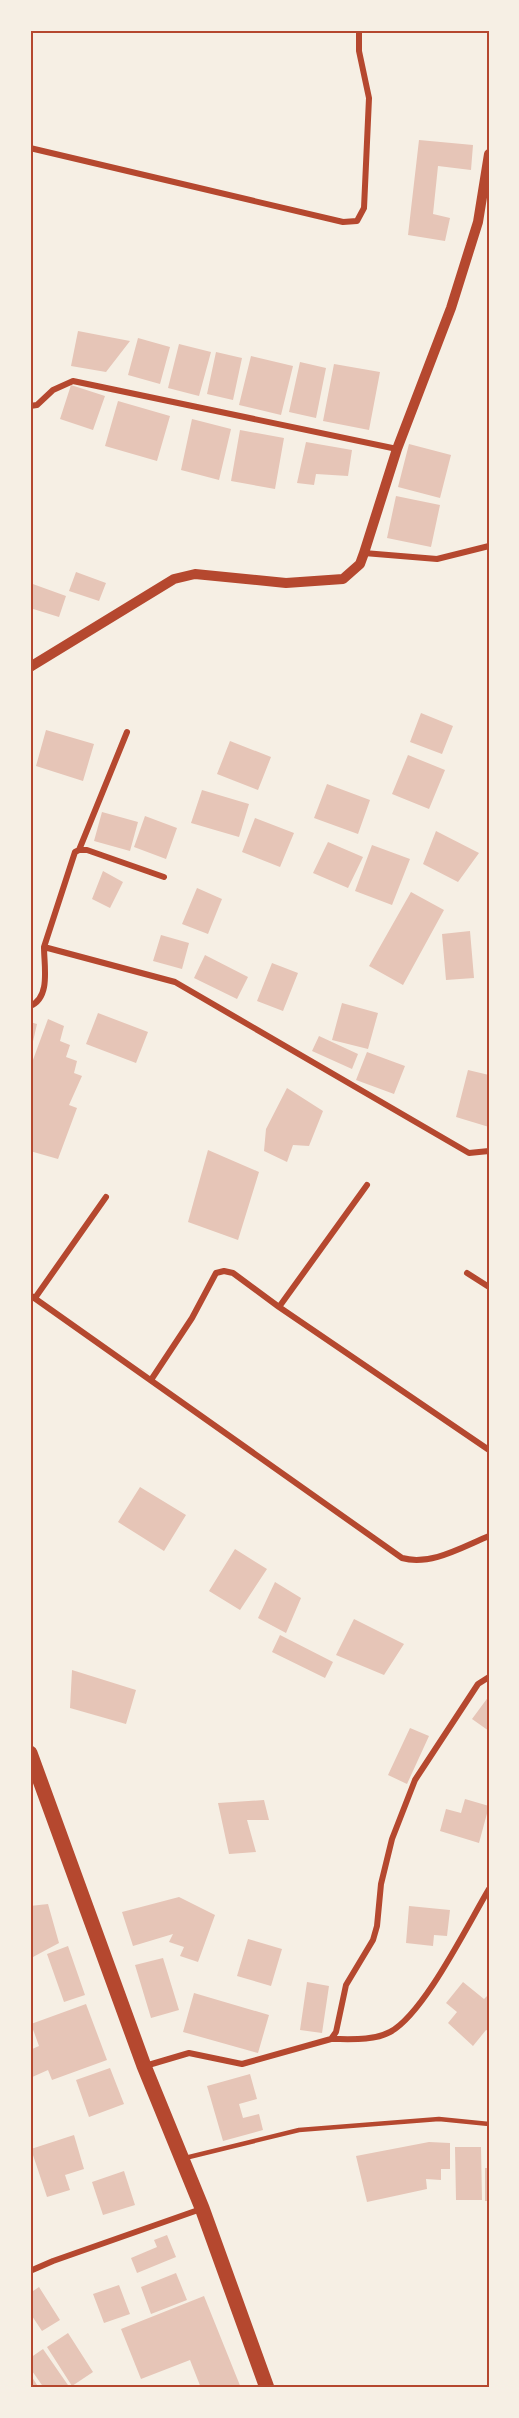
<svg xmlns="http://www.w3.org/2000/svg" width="519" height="2418" font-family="'Archivo Narrow',sans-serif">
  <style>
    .building { fill: #e6c5b7 }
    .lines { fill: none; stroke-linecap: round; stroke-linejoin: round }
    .service { stroke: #b5482f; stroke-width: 4.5 }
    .minor { stroke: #b5482f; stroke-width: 6 }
    .tertiary { stroke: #b5482f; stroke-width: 10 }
    .primary { stroke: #b5482f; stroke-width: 15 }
    .neatline { fill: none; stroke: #b5482f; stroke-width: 2 }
  </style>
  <rect width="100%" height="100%" fill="#f6efe4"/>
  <!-- building -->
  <path class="building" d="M 419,140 L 473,145 L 471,170 L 438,166 L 433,214 L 450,218 L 445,241 L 408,235 Z
    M 78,331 L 130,341 L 106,372 L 71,366 Z
    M 138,338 L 170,347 L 160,384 L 128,375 Z
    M 179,344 L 211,352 L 199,396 L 168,388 Z
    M 216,352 L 242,358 L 233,400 L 207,394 Z
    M 251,356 L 293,366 L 281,415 L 239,405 Z
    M 300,362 L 326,368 L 316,418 L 289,412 Z
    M 334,364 L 380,372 L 369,430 L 323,421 Z
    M 71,385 L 105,396 L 93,430 L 60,419 Z
    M 118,401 L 170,416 L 157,461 L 105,446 Z
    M 192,419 L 231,429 L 219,480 L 181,470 Z
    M 240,430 L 284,438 L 275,489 L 231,481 Z
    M 306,442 L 352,450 L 348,476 L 316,474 L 314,485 L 297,483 Z
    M 409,444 L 451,455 L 440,498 L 398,487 Z
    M 396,496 L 440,505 L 431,547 L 387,538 Z
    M 76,572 L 106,583 L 99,601 L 69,591 Z
    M 30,583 L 66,596 L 59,617 L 30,608 Z
    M 421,713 L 453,726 L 442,754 L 410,742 Z
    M 46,730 L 94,744 L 83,781 L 36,766 Z
    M 230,741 L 271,757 L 258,790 L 217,774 Z
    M 408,755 L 445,770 L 429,809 L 392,794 Z
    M 327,784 L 370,800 L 358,834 L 314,818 Z
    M 202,790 L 249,804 L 239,837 L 191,823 Z
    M 102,812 L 138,822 L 130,851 L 94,841 Z
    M 145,816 L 177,828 L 166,859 L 134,847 Z
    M 255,818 L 294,833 L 280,867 L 242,852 Z
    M 436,831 L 479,853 L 458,882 L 423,864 Z
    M 328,842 L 363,857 L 348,888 L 313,873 Z
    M 372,845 L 410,859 L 392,905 L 355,891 Z
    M 103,871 L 123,882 L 110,908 L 92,899 Z
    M 197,888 L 222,899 L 208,934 L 182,924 Z
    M 411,892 L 444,910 L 403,985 L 369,966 Z
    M 470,931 L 474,978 L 446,980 L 442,934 Z
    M 161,935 L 189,943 L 182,969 L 153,961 Z
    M 205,955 L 248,977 L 237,999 L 194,978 Z
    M 272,963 L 298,973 L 283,1011 L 257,1001 Z
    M 342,1003 L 378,1013 L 368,1049 L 332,1040 Z
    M 98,1013 L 148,1032 L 136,1063 L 86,1044 Z
    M 48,1019 L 64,1026 L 60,1041 L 70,1045 L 66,1057 L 77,1061 L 74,1073 L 82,1076 L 69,1105 L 77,1108 L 58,1159 L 30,1151 L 30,1068 Z
    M 30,1022 L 37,1024 L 31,1050 L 30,1050 Z
    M 319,1036 L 358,1054 L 352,1069 L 312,1051 Z
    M 367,1052 L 405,1066 L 394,1094 L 356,1080 Z
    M 468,1070 L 489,1075 L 489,1127 L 456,1117 Z
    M 287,1088 L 323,1111 L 309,1146 L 293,1145 L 287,1162 L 264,1151 L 266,1129 Z
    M 208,1150 L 259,1172 L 238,1240 L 188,1222 Z
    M 140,1487 L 186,1515 L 164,1551 L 118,1522 Z
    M 235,1549 L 267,1569 L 240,1610 L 209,1591 Z
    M 275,1582 L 301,1598 L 286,1633 L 258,1618 Z
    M 354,1619 L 404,1644 L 384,1675 L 336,1655 Z
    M 280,1635 L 333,1662 L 325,1678 L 272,1652 Z
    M 72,1670 L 136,1690 L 126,1724 L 70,1708 Z
    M 489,1696 L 489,1731 L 472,1719 Z
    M 410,1728 L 429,1736 L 407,1784 L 388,1775 Z
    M 465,1799 L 489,1806 L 479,1843 L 440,1831 L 446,1809 L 461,1813 Z
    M 264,1800 L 269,1820 L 247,1820 L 256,1852 L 229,1854 L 218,1803 Z
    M 179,1897 L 215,1915 L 198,1962 L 180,1956 L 184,1947 L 169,1942 L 173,1934 L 133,1946 L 122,1912 Z
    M 48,1904 L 59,1943 L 33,1957 L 30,1954 L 30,1906 Z
    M 409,1906 L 450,1910 L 447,1936 L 434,1935 L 433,1946 L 406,1943 Z
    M 248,1939 L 282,1949 L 271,1986 L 237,1976 Z
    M 68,1946 L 85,1995 L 64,2002 L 47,1954 Z
    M 163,1958 L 179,2010 L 151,2018 L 135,1965 Z
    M 307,1982 L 329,1986 L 322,2033 L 300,2030 Z
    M 463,1982 L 484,1999 L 489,1994 L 489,2031 L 486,2030 L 473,2046 L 448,2023 L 457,2012 L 446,2003 Z
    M 194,1993 L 269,2015 L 258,2053 L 183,2032 Z
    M 86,2004 L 107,2060 L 52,2080 L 48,2070 L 30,2078 L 30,2050 L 39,2046 L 31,2024 Z
    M 110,2068 L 124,2104 L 89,2117 L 76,2080 Z
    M 250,2074 L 257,2099 L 239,2104 L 243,2118 L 259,2114 L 263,2130 L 223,2141 L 207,2086 Z
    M 74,2135 L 84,2169 L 65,2175 L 70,2190 L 47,2197 L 31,2149 Z
    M 429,2142 L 450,2143 L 450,2169 L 441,2169 L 441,2180 L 426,2179 L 427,2189 L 367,2202 L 356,2156 Z
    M 455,2147 L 481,2147 L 482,2200 L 456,2200 Z
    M 485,2168 L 489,2168 L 489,2201 L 485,2201 Z
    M 124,2171 L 135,2205 L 103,2215 L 92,2182 Z
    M 167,2235 L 176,2257 L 137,2273 L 131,2258 L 157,2247 L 154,2240 Z
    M 176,2273 L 187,2300 L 151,2314 L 141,2287 Z
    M 119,2285 L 130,2314 L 104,2323 L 93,2294 Z
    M 39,2287 L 60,2320 L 42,2331 L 30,2313 L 30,2293 Z
    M 204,2296 L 241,2388 L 201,2388 L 190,2360 L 141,2379 L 121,2329 Z
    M 68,2333 L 93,2372 L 72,2386 L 47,2347 Z
    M 43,2349 L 70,2388 L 44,2388 L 30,2368 L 30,2358 Z
    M 30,2374 L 39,2388 L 30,2388 Z"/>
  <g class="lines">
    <!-- service -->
    <path class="service" d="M 185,2158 L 299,2130 L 439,2119 L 489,2124"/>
    <!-- minor -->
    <path class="minor" d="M 30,148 L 343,222 L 357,221 L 364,208 L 369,98 L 359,51 L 359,30
      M 30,406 L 37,405 L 53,390 L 73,381 L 397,449
      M 364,553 L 437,559 L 489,546
      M 79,850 L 127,732
      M 44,947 L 75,852 L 79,850 L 87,850 L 164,877
      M 30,1006 C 51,998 44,966 44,947 L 175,982 L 469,1153 L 489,1151
      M 467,1273 L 489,1287
      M 30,1295 L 402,1558 C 431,1566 462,1547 489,1536
      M 35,1298 L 106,1197
      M 279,1307 L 367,1185
      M 151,1380 L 192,1318 L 216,1273 L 224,1271 L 233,1273 L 279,1307 L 489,1450
      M 331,2039 C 350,2039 373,2041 390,2032 C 424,2014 468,1924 489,1889
      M 145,2066 L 189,2053 L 242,2064 L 331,2039 L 336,2032 L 346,1985 L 373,1940 L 377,1926 L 381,1884 L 392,1839 L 415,1780 L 478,1684 L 489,1677
      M 30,2271 L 53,2261 L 201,2209"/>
    <!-- tertiary -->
    <path class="tertiary" d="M 30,667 L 174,579 L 195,574 L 286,583 L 343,579 L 360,564 L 364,553 L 397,449 L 451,308 L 478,222 L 489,154"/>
    <!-- primary -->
    <path class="primary" d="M 30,1753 L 144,2066 L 202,2208 L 267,2388"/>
  </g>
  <!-- border -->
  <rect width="519" height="2418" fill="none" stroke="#f6efe4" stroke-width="63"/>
  <rect x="32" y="32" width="456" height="2354" class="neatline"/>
</svg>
